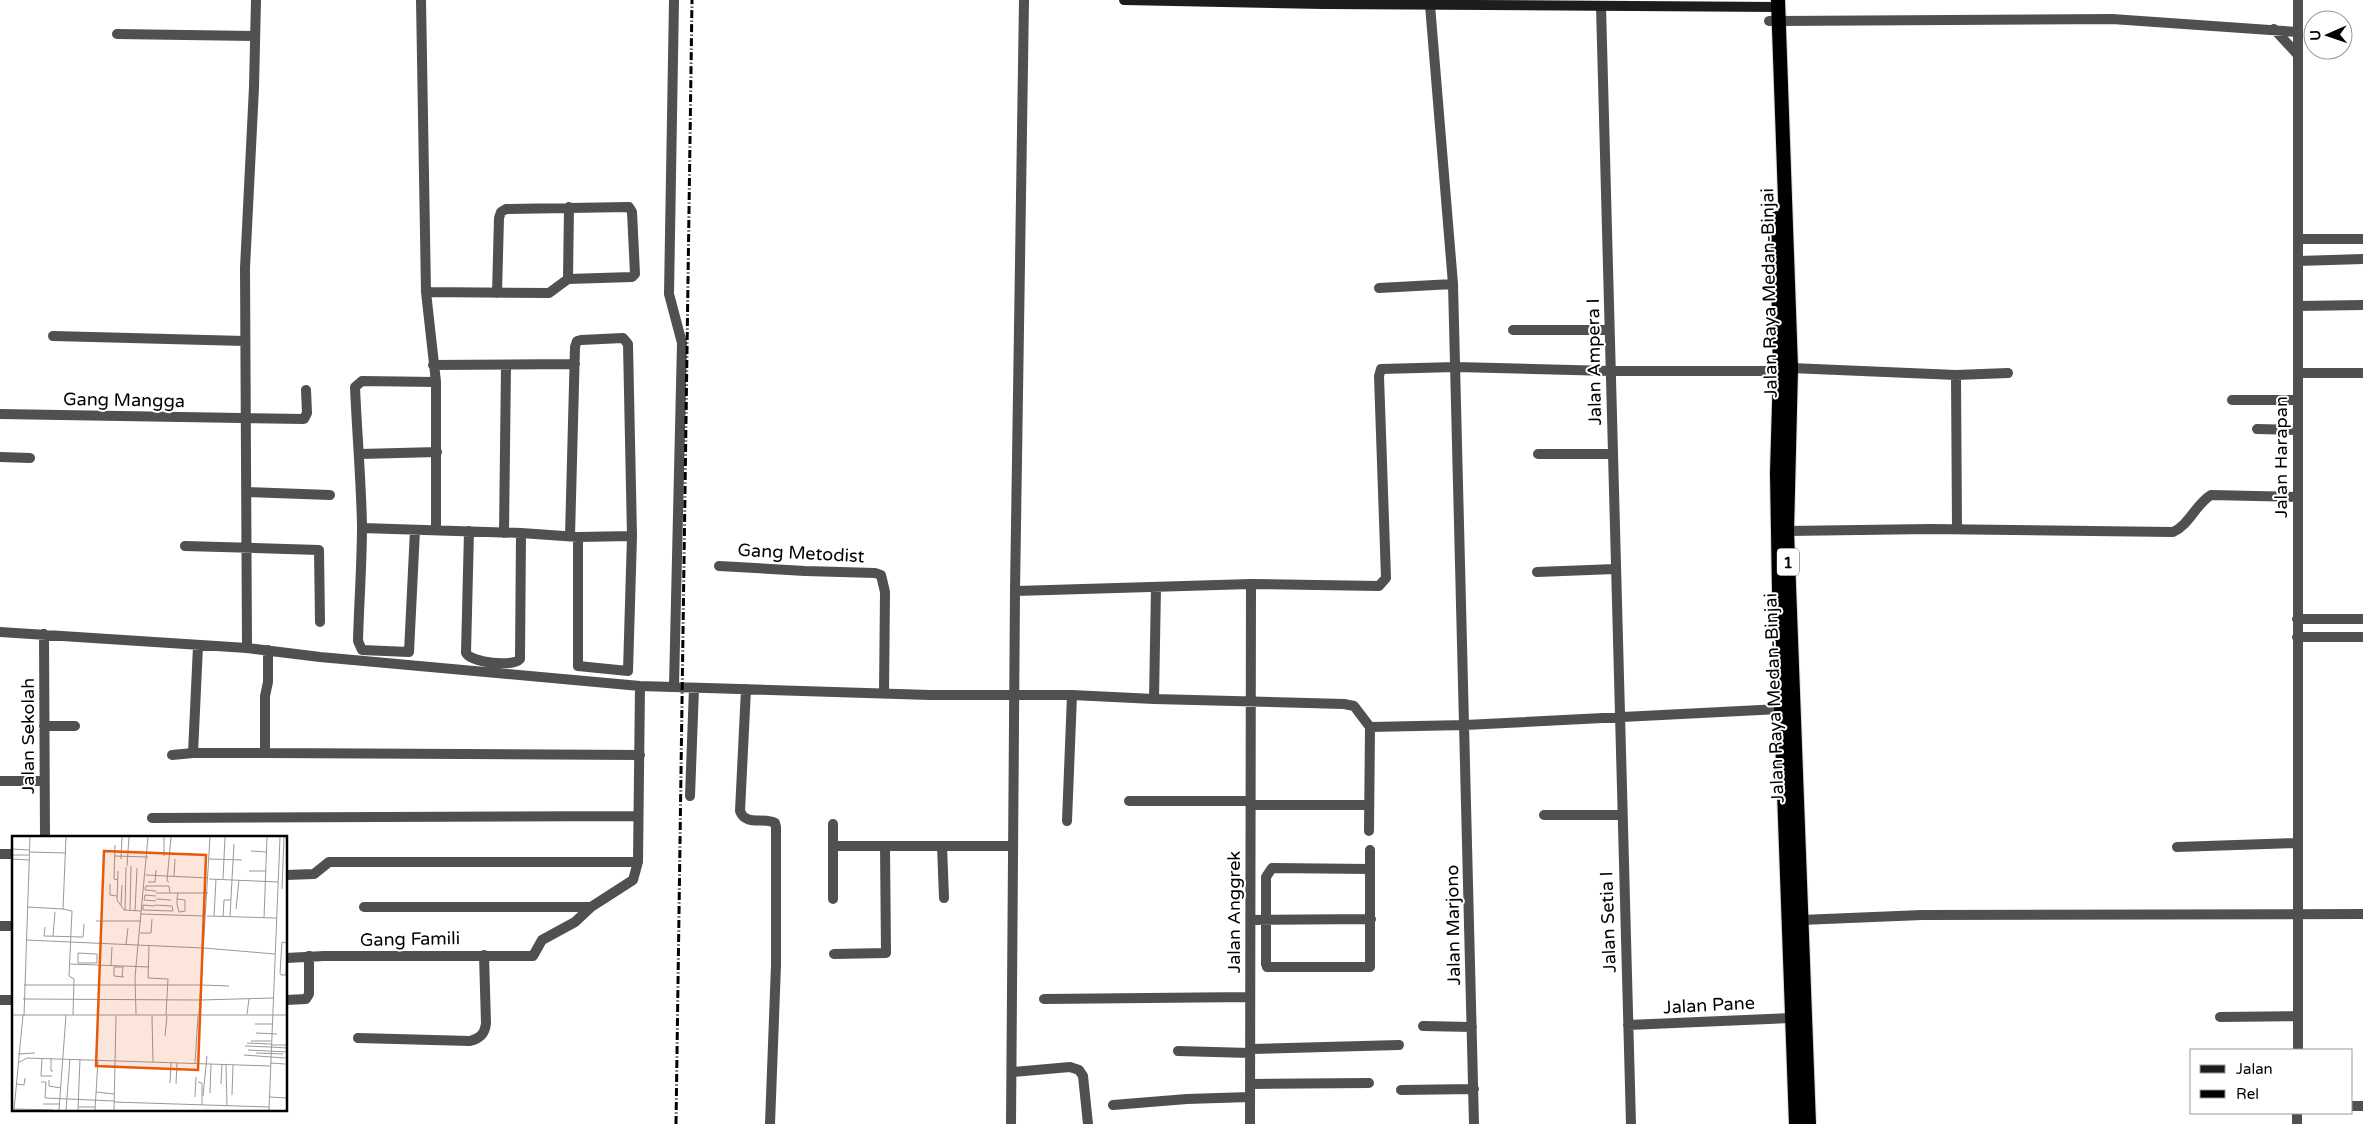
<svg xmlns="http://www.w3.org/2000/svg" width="2363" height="1124" font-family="'Varela Round',sans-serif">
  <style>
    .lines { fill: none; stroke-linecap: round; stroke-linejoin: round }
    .trunk-casing { stroke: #dbdbdb; stroke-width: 16 }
    .minor { stroke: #505050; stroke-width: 10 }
    .secondary { stroke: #1d1d1d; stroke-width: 10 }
    .trunk { stroke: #000; stroke-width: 14 }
    .rail { stroke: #000; stroke-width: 3; stroke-dasharray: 8 2.5 1 2.5; stroke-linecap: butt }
    .labels { text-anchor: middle; stroke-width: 4; stroke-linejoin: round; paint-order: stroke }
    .shield { fill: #fff; stroke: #4c4c4c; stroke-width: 1 }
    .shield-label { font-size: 16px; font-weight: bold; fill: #000 }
    .street-label { font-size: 18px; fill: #000; stroke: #fff }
    .inset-road { fill: none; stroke: #999; stroke-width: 1 }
    .view { fill: #e8590c; fill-opacity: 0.15; stroke: #e8590c; stroke-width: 2.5 }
    .inset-edge { fill: none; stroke: #000; stroke-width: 2.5 }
  </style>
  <rect width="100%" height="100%" fill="#fff"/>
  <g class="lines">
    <defs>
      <path id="trunk" d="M 1778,0 L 1791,368 L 1787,531 L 1809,1124
        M 1777,218 L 1780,371 L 1777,473 L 1781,709 L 1796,1124"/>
    </defs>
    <!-- trunk casing -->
    <use href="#trunk" class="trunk-casing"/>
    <!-- minor -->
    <path class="minor" d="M 421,0 L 426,292 L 436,382 L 436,530
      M 674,0 L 669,294 L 682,343 L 674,686
      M 1430,5 L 1453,284 L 1474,1124
      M 1601,6 L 1631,1124
      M 1769,21 L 2112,19 L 2298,32
      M 2274,29 L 2298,55
      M 117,34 L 254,36
      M 2298,239 L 2363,239
      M 2298,261 L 2363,259
      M 568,279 L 569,207
      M 1379,288 L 1453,284
      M 426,292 L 549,293 L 568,279 L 632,277 L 635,274 L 632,212 L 629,207 L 506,209 L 501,212 L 499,218 L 497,293
      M 2298,306 L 2363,305
      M 1513,330 L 1609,330
      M 53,336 L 245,341
      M 433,365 L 575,364
      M 1791,368 L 1956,375 L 2008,373
      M 2298,373 L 2363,373
      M 1956,375 L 1957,529
      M 2232,400 L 2298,400
      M 0,414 L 304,419 L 307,413 L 306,390
      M 2257,429 L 2298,430
      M 360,454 L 437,452
      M 1538,454 L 1612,454
      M 0,457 L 30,458
      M 247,492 L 330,495
      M 362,528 L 521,533 L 578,537 L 632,536
      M 415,530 L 409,652 L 362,650 L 358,641 C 359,602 362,564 362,525 C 361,479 357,433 355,387 L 362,381 L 436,382
      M 469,531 L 466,653 C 472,663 513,667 520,659 L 521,533
      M 1787,531 L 1931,529 L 2173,532 C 2190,524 2195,505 2211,495 L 2298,497
      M 504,533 L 506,365
      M 570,536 L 575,347 L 577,341 L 581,340 L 623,338 L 628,344 L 632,536 L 628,671 L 578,666 L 578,537
      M 185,546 L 319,550 L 320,622
      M 719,566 L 805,571 L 875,573 L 881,575 L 885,592 L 884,694
      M 1537,572 L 1615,569
      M 1015,591 L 1251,584 L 1379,586 L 1386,578 L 1379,376 L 1381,369 L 1456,367 L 1610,371 L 1780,371
      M 2297,619 L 2363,619
      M 0,632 L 247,648 L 320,657 L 640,686 L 930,695 L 1072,695 L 1154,699 L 1344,704 L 1354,706 L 1370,727 L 1465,725 L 1781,709
      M 44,634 L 45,838
      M 2297,637 L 2363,637
      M 247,648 L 245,268 L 254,87 L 256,0
      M 746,689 L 740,811 C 745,826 764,817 775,823 L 776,827 L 776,965 L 770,1124
      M 1154,699 L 1156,587
      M 44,726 L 75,726
      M 193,753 L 198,646
      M 265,753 L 265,696 L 268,682 L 268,650
      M 172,755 L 193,753 L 265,753 L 640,755
      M 0,781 L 43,781
      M 690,796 L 694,688
      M 1129,801 L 1251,801
      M 1251,805 L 1369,805
      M 1544,815 L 1622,815
      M 152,818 L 638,816
      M 1067,821 L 1072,695
      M 833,824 L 833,846 L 1013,846
      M 1369,831 L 1370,727
      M 833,846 L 833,899
      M 942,846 L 944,898
      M 2177,847 L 2297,843
      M 0,854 L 14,854
      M 1370,869 L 1272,868 L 1266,877 L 1266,964 L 1267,967 L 1370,967 L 1370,850
      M 286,875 L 314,874 L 329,862 L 638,862
      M 364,907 L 591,907
      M 1251,920 L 1371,919
      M 1801,920 L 1922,915 L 2363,914
      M 0,926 L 14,926
      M 834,954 L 886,953 L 885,846
      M 286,958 L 324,956 L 533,956 L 542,940 L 575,922 L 591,907 L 633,880 L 638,862 L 640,686
      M 1044,999 L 1250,997
      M 0,1000 L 14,1000
      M 286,1000 L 306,999 L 309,994 L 309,956
      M 2220,1017 L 2298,1016
      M 1628,1025 L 1792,1018
      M 1423,1026 L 1472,1027
      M 358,1038 L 470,1041 C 481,1038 485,1033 486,1023 L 484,955
      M 1250,1049 L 1399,1045
      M 2298,1050 L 2298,0
      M 1178,1051 L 1250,1053
      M 1012,1072 L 1070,1067 L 1079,1070 L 1083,1076 L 1088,1124
      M 1250,1084 L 1369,1083
      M 1401,1090 L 1474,1089
      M 1113,1105 L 1187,1099 L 1250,1097
      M 2352,1106 L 2363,1106
      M 2297,1113 L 2297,1124
      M 1011,1124 L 1015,591 L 1024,0
      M 1250,1124 L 1251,584"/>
    <!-- secondary -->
    <path class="secondary" d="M 1124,0 L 1323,4 L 1778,7"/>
    <!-- trunk -->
    <use href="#trunk" class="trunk"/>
    <!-- rail -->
    <path class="rail" d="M 676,1124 L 692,0"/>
  </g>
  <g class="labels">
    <!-- shield labels -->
    <rect class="shield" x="1777" y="548.5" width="22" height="27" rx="4"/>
    <g class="shield-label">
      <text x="1788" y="568">1</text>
    </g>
    <!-- street labels -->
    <g class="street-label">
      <text transform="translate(1769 293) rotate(-91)" y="6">Jalan Raya Medan-Binjai</text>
      <text transform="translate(1594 362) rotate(-91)" y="6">Jalan Ampera I</text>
      <text transform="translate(124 400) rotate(1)" y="6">Gang Mangga</text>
      <text transform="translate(2281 457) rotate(-90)" y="6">Jalan Harapan</text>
      <text transform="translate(801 553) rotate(3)" y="6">Gang Metodist</text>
      <text transform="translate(1774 698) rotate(-92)" y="6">Jalan Raya Medan-Binjai</text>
      <text transform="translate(28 736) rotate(-90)" y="6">Jalan Sekolah</text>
      <text transform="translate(1234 912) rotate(-90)" y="6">Jalan Anggrek</text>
      <text transform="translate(1608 922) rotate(-92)" y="6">Jalan Setia I</text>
      <text transform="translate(1453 925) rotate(-91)" y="6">Jalan Marjono</text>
      <text transform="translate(410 939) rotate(-1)" y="6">Gang Famili</text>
      <text transform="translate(1709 1005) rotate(-3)" y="6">Jalan Pane</text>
    </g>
  </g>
  <!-- overview -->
  <g transform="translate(12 836)">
    <rect width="275" height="275" fill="#fff"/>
    <path class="inset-road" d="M 54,1 L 51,73 L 60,75 L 57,140 L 62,143 L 61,179M 103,9 L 102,43 L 106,44M 0,13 L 17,14M 239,15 L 255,16M 17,16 L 53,17M 0,19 L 17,19M 103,20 L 136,21M 152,20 L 152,1M 0,23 L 17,24M 109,23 L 110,1M 197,23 L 230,24M 115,30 L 117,1M 106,35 L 105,64 L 112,74 L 129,75M 237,35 L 254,35M 134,39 L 196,42M 162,40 L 163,23M 197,43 L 266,46M 211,43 L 213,1M 220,43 L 222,8M 136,46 L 143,46 L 144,34M 157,46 L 155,45 L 159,1M 98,48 L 98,59 L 105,60M 270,53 L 272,1M 144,55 L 133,54 L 134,50 L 157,50 L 158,57M 144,57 L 196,57M 144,63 L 159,64M 165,63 L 173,64 L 173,75 L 167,76 L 165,68 L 165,63 L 166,57M 144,65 L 132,64 L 133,59 L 144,60M 109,69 L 110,49M 143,70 L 131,69 L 131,74 L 161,75 L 160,70 L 143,69M 15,71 L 51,73M 224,73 L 227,44M 113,74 L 114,31M 118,74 L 119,30M 123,75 L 125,32M 129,78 L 193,80M 195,80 L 264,82M 202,80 L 204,43M 211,81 L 212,64 L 219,64M 218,81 L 220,43M 252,82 L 255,1M 84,85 L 129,85M 33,91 L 32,100 L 71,101 L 72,88M 128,97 L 139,97 L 140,83M 41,100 L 43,76M 14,104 L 191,112M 114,108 L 116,92M 137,109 L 136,142 L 156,143 L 154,179M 192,112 L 263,118M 66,117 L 85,118 L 85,127 L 66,127 ZM 58,128 L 137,131M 99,129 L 100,111M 274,139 L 275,107 L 270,106 L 268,137 L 269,139 L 275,139M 110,141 L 111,131 L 102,131 L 102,140 L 112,141M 12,149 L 189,149M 190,149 L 217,150M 11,163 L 188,164M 189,164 L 261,162M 124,178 L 123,141 L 136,1M 235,178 L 237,163M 0,179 L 275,179M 12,180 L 18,1M 140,180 L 141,226M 187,180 L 198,1M 243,188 L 260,188M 244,197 L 265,198M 153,200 L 155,180M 239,205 L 259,205M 235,207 L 259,208M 259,209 L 275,209M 233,210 L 259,211M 259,211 L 275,212M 236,214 L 275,216M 244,217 L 271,218M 6,218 L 23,217M 232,219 L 273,222M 30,222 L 29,240 L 40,240M 39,222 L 39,235 L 41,235M 6,227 L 15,222 L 258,230M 183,227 L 186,180M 258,227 L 273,228M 214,229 L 215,270M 37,244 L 37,250 L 49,252M 29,246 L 34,246 L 33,262 L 102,265M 186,246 L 190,247 L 190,269M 158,247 L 159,227M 4,248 L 12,249 L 13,242M 164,248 L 165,227M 209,248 L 210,228M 84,256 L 102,258M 198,257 L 199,228M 220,259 L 221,229M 191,260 L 195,220M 183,261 L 184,241M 257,261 L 275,262M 102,266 L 257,271M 31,268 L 48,268M 66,271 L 83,271M 2,273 L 41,274M 2,274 L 11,179M 47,274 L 54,179M 54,274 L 58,223M 66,274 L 68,223M 83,274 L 86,224M 102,274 L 104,180M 257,274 L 268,1"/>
    <path class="view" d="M 92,15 L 194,19 L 186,234 L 84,230 Z"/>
    <rect width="275" height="275" class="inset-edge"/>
  </g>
  <!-- legend -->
  <rect x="2190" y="1049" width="162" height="65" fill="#ffffff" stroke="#999999"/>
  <rect x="2200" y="1065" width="25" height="8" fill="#1d1d1d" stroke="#999999"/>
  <text x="2236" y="1074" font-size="15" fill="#000000">Jalan</text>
  <rect x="2200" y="1090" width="25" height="8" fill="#000000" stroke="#999999"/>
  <text x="2236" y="1099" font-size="15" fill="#000000">Rel</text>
  <!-- north arrow -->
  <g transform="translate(2328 35) rotate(268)"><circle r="24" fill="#ffffff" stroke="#999999"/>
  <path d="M0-4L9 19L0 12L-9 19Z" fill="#000000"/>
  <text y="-8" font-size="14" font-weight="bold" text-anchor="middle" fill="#000000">U</text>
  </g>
</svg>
